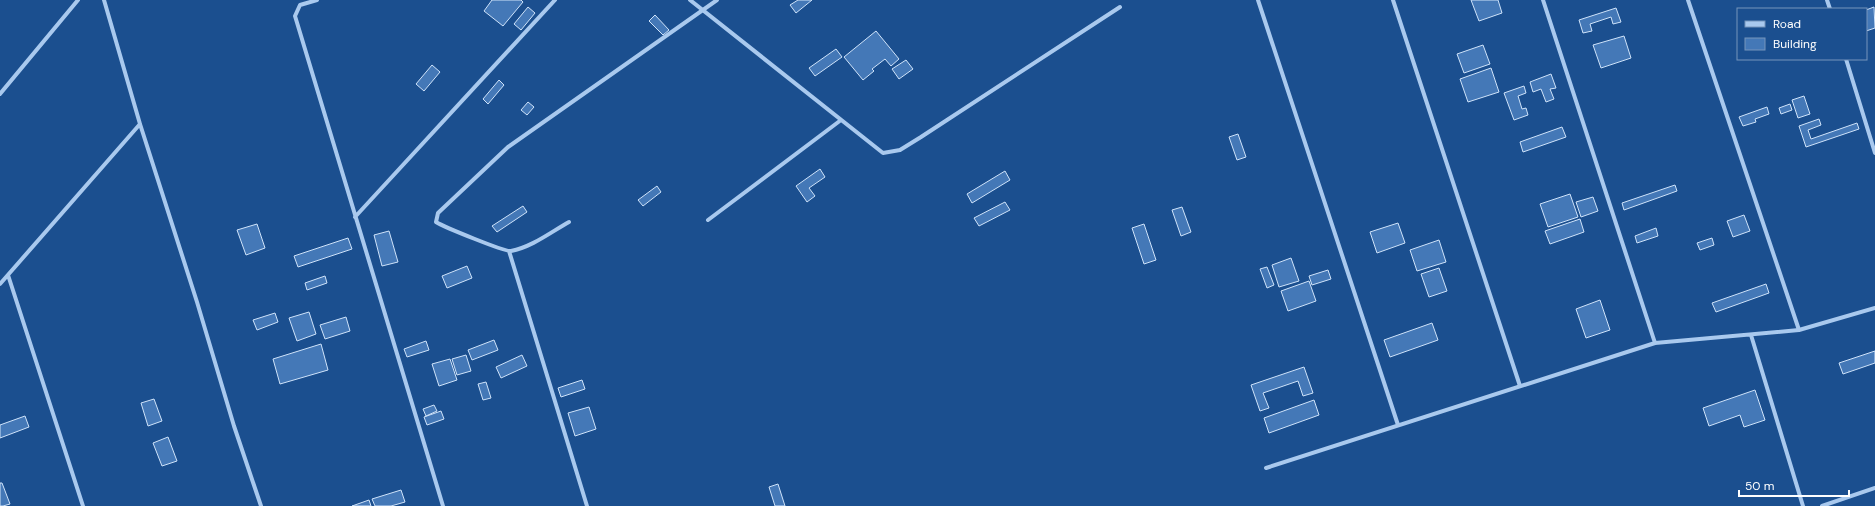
<svg xmlns="http://www.w3.org/2000/svg" width="1875" height="506" font-family="'DM Sans',sans-serif">
  <style>
    .building { fill: #4478b7; stroke: #cfe3fa }
    .lines { fill: none; stroke-linecap: round; stroke-linejoin: round }
    .street { stroke: #a9c9ee; stroke-width: 4 }
  </style>
  <rect width="100%" height="100%" fill="#1b4f8f"/>
  <!-- building -->
  <path class="building" d="M 492,0 L 521,0 L 523,2 L 503,26 L 484,11 Z
    M 798,0 L 812,0 L 796,13 L 790,5 Z
    M 1471,0 L 1498,0 L 1502,13 L 1479,21 Z
    M 528,7 L 535,13 L 521,30 L 514,24 Z
    M 1874,7 L 1875,28 L 1866,31 L 1866,10 Z
    M 1616,8 L 1621,22 L 1613,24 L 1611,17 L 1590,24 L 1592,31 L 1583,33 L 1579,20 Z
    M 655,15 L 669,30 L 663,35 L 649,21 Z
    M 876,31 L 899,59 L 891,66 L 885,59 L 872,69 L 874,71 L 863,80 L 844,57 Z
    M 1624,36 L 1631,58 L 1601,68 L 1593,45 Z
    M 1483,45 L 1490,64 L 1464,73 L 1457,54 Z
    M 836,49 L 842,57 L 815,76 L 809,68 Z
    M 906,60 L 913,69 L 899,79 L 892,69 Z
    M 432,65 L 440,72 L 424,91 L 416,84 Z
    M 1491,68 L 1499,92 L 1468,102 L 1460,79 Z
    M 1551,74 L 1556,88 L 1550,89 L 1554,99 L 1546,102 L 1541,89 L 1533,92 L 1530,82 Z
    M 499,80 L 504,85 L 488,104 L 483,99 Z
    M 1524,86 L 1526,93 L 1518,96 L 1522,109 L 1526,108 L 1528,115 L 1514,120 L 1504,93 Z
    M 1804,96 L 1810,114 L 1798,118 L 1792,100 Z
    M 528,102 L 534,107 L 527,115 L 521,110 Z
    M 1790,104 L 1792,110 L 1781,114 L 1779,108 Z
    M 1767,107 L 1769,114 L 1755,119 L 1756,122 L 1743,126 L 1739,117 Z
    M 1819,119 L 1821,125 L 1808,130 L 1811,139 L 1857,123 L 1859,129 L 1806,147 L 1799,126 Z
    M 1562,127 L 1566,137 L 1523,152 L 1520,142 Z
    M 1238,134 L 1246,157 L 1237,160 L 1229,137 Z
    M 820,169 L 825,177 L 809,188 L 815,196 L 807,202 L 796,186 Z
    M 1005,171 L 1010,180 L 972,203 L 967,194 Z
    M 1675,185 L 1677,191 L 1624,210 L 1622,203 Z
    M 657,186 L 661,192 L 643,206 L 638,200 Z
    M 1570,194 L 1578,217 L 1548,227 L 1540,204 Z
    M 1593,197 L 1598,211 L 1581,217 L 1576,202 Z
    M 1005,202 L 1010,210 L 979,226 L 974,218 Z
    M 523,206 L 527,212 L 497,232 L 492,226 Z
    M 1182,207 L 1191,232 L 1181,236 L 1172,210 Z
    M 1744,215 L 1750,231 L 1733,237 L 1727,221 Z
    M 1580,219 L 1584,232 L 1550,244 L 1545,231 Z
    M 1398,223 L 1405,243 L 1377,253 L 1370,232 Z
    M 257,224 L 265,248 L 246,255 L 237,230 Z
    M 1144,224 L 1156,260 L 1144,264 L 1132,228 Z
    M 1656,228 L 1658,236 L 1637,243 L 1635,236 Z
    M 389,231 L 398,262 L 382,266 L 374,235 Z
    M 348,238 L 352,249 L 298,267 L 294,256 Z
    M 1712,238 L 1714,245 L 1700,250 L 1697,243 Z
    M 1439,240 L 1446,262 L 1417,271 L 1410,250 Z
    M 1291,258 L 1299,281 L 1279,287 L 1272,265 Z
    M 467,266 L 472,278 L 447,288 L 442,276 Z
    M 1267,267 L 1274,285 L 1267,288 L 1260,269 Z
    M 1439,268 L 1447,291 L 1429,297 L 1421,274 Z
    M 1328,270 L 1331,279 L 1312,285 L 1309,276 Z
    M 325,276 L 327,283 L 307,290 L 305,283 Z
    M 1309,281 L 1316,301 L 1288,311 L 1281,291 Z
    M 1766,284 L 1769,293 L 1716,312 L 1712,303 Z
    M 1600,300 L 1610,330 L 1586,338 L 1576,309 Z
    M 309,312 L 316,334 L 297,341 L 289,318 Z
    M 275,313 L 278,322 L 257,330 L 253,320 Z
    M 346,317 L 350,331 L 325,339 L 320,325 Z
    M 1432,323 L 1438,340 L 1390,357 L 1384,340 Z
    M 494,340 L 498,350 L 472,360 L 468,350 Z
    M 426,341 L 429,350 L 407,357 L 404,349 Z
    M 321,344 L 328,370 L 280,384 L 273,359 Z
    M 1875,351 L 1875,363 L 1843,374 L 1839,363 Z
    M 466,355 L 471,371 L 457,375 L 452,359 Z
    M 522,355 L 527,366 L 501,378 L 496,367 Z
    M 450,359 L 457,380 L 439,386 L 432,364 Z
    M 1304,367 L 1313,393 L 1303,396 L 1298,381 L 1263,393 L 1269,408 L 1260,411 L 1251,385 Z
    M 582,380 L 585,389 L 561,397 L 558,388 Z
    M 486,382 L 491,398 L 483,400 L 478,384 Z
    M 1755,390 L 1765,420 L 1744,427 L 1740,415 L 1709,426 L 1703,408 Z
    M 154,399 L 162,421 L 148,426 L 141,403 Z
    M 1314,400 L 1319,415 L 1269,433 L 1264,418 Z
    M 434,405 L 437,411 L 426,416 L 423,409 Z
    M 589,407 L 596,429 L 575,436 L 568,413 Z
    M 441,411 L 444,419 L 427,425 L 424,417 Z
    M 25,416 L 29,427 L 0,438 L 0,425 Z
    M 168,437 L 177,461 L 162,466 L 153,443 Z
    M 0,483 L 2,483 L 10,504 L 3,506 L 0,506 Z
    M 778,484 L 785,506 L 775,506 L 769,487 Z
    M 401,490 L 405,502 L 391,506 L 375,506 L 372,499 Z
    M 369,500 L 371,506 L 352,506 Z"/>
  <g class="lines">
    <!-- street -->
    <path class="street" d="M 104,0 L 140,124 L 197,302 L 234,426 L 261,506
      M 317,0 L 300,5 L 295,16 L 443,506
      M 690,0 L 883,153 L 900,150 L 921,137 L 1120,7
      M 1258,0 L 1398,425
      M 1393,0 L 1520,386
      M 1543,0 L 1655,343
      M 1688,0 L 1799,330
      M 1827,0 L 1830,9
      M 1846,59 L 1875,153
      M 0,94 L 78,0
      M 355,217 L 555,0
      M 708,220 L 841,120
      M 569,222 C 551,232 532,247 511,251 C 505,252 444,227 436,222 L 438,213 L 508,147 L 717,0
      M 509,251 L 587,506
      M 8,275 L 83,506
      M 0,284 L 140,124
      M 1751,335 L 1803,506
      M 1266,468 L 1655,343 L 1799,330 L 1875,308
      M 1822,506 L 1875,488"/>
  </g>
  <!-- legend -->
  <rect x="1737" y="8" width="130" height="52" fill="#1b4f8f" stroke="#7695bc"/>
  <rect x="1745" y="21" width="20" height="6" fill="#a9c9ee" stroke="#7695bc"/>
  <text x="1773" y="28" font-size="12" fill="#ffffff">Road</text>
  <rect x="1745" y="38" width="20" height="12" fill="#4478b7" stroke="#7695bc"/>
  <text x="1773" y="48" font-size="12" fill="#ffffff">Building</text>
  <!-- scale -->
  <path d="M1739 490v6h110v-6" fill="none" stroke="#ffffff" stroke-width="2"/>
  <text x="1745" y="490" font-size="12" fill="#ffffff" stroke="#1b4f8f" stroke-width="3" paint-order="stroke">50 m</text>
</svg>
